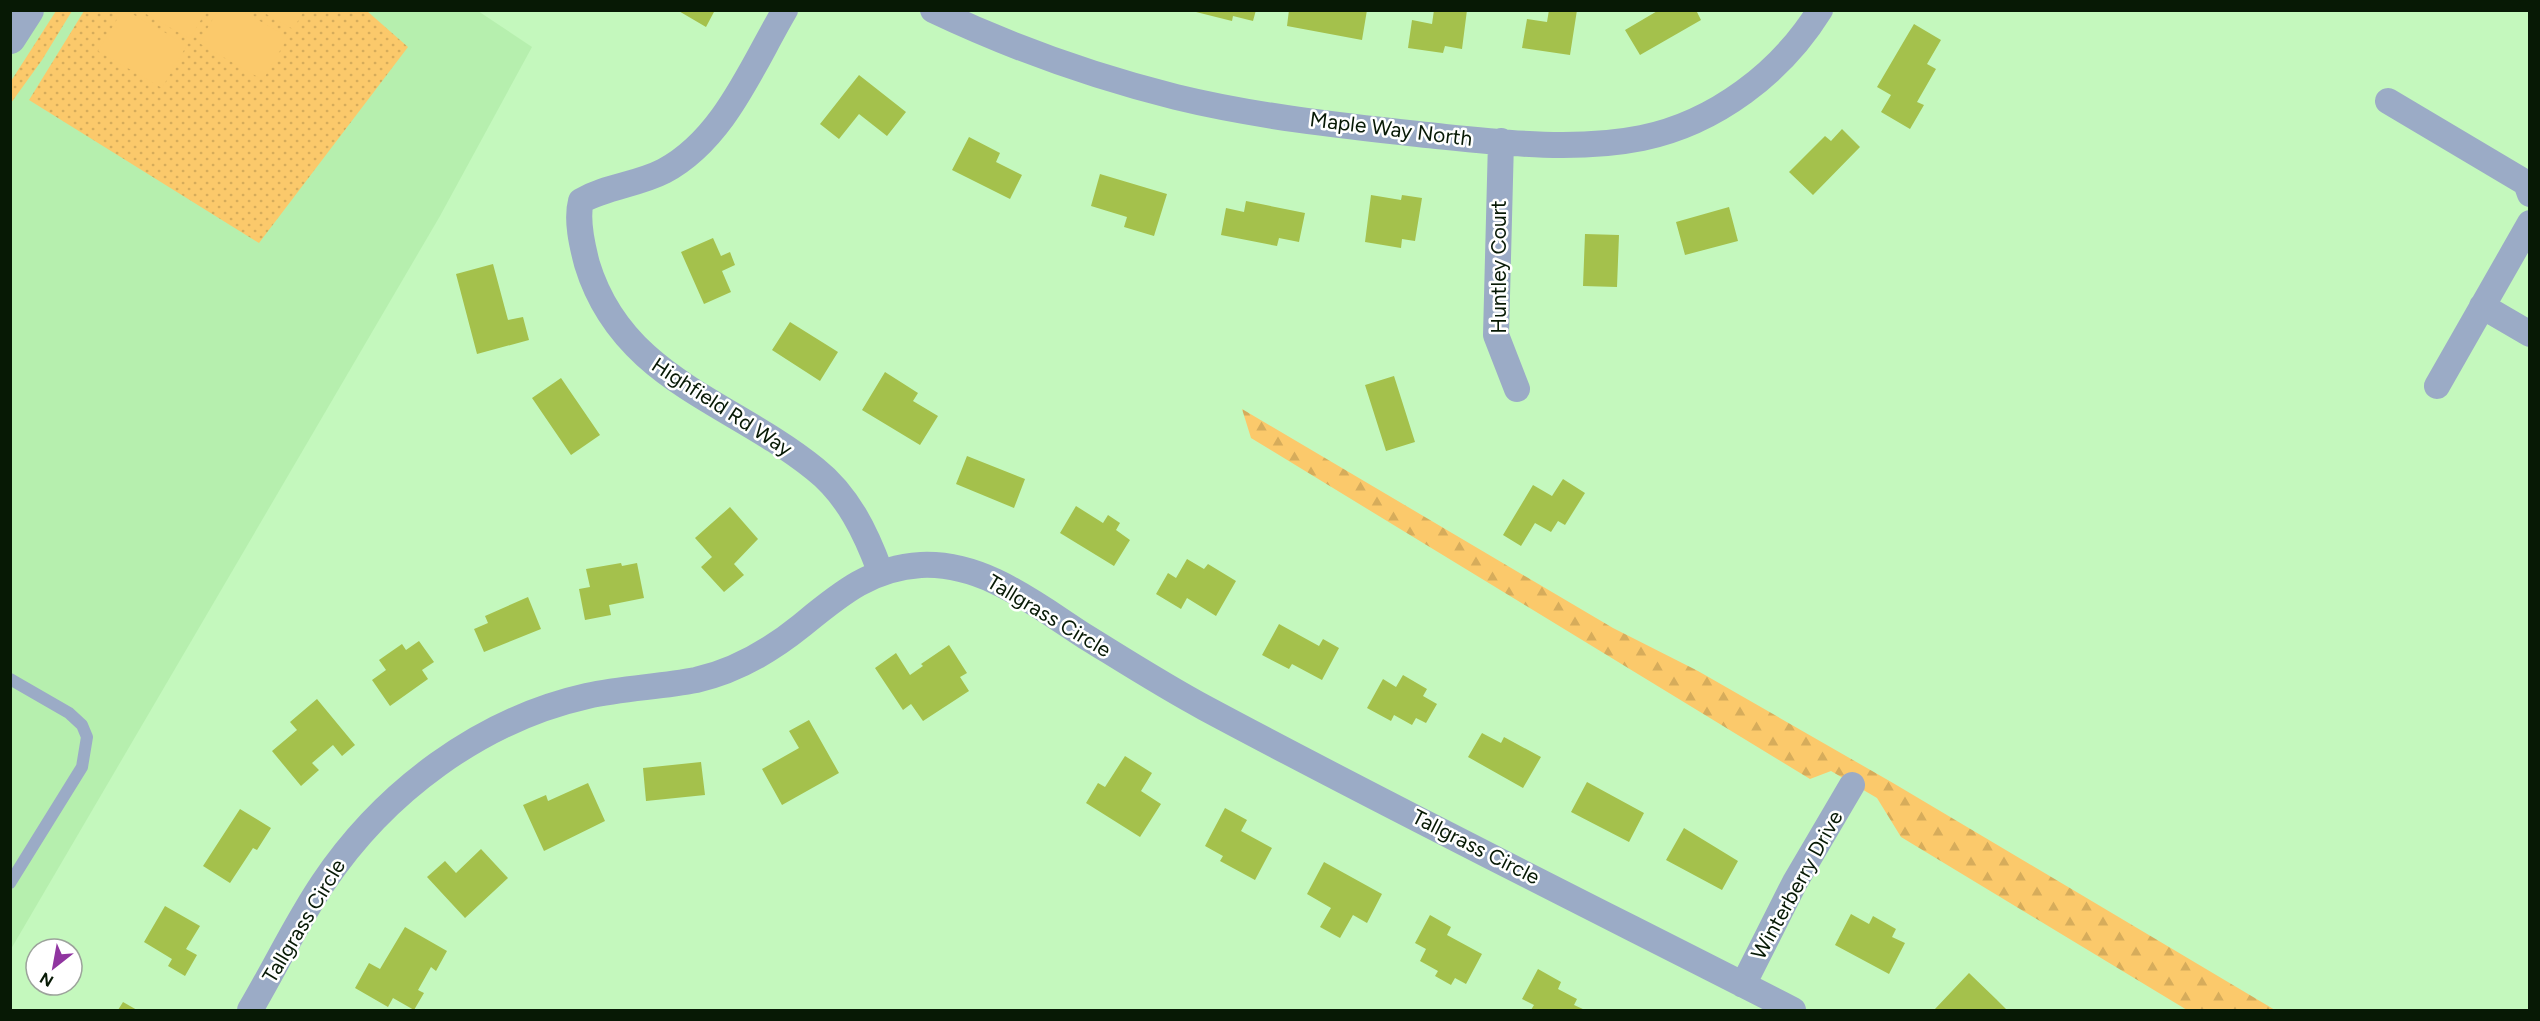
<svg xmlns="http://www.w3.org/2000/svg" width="2540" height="1021" font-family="Figtree,sans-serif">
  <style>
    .built { fill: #b6efae }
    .grass { fill: url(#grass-dots) }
    .forest { fill: url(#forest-firs) }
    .pitch { fill: #fbc96b }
    .building { fill: #a4c14c }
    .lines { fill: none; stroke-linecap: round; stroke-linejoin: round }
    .service { stroke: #9babc6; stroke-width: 12 }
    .minor { stroke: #9babc6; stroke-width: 26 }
    .tertiary { stroke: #9babc6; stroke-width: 32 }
    .labels { text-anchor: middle; stroke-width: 5; stroke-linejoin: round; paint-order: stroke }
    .street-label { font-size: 21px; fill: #071905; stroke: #fff }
  </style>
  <defs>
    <pattern id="grass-dots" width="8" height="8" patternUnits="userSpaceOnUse" patternTransform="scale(1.5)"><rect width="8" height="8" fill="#fbc96b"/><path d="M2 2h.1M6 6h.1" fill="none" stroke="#d6ac5b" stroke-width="1.8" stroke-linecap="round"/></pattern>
    <pattern id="forest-firs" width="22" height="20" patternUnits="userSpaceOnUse" patternTransform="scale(1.5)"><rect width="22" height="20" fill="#fbc96b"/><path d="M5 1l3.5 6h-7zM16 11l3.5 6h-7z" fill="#d6ac5b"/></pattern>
  </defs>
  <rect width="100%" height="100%" fill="#c4f8bd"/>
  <!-- built -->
  <path class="built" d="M 11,11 L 478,11 L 532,47 L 440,216 L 11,949 Z"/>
  <!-- grass -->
  <path class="grass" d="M 56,11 L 72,11 L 42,60 L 11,103 L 11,81 Z
    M 84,11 L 367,11 L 408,47 L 259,243 L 29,100 Z"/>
  <!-- forest -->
  <path class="forest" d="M 1242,409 L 1613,628 L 1698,671 L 1893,783 L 2275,1010 L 2187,1010 L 1901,837 L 1877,798 L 1831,771 L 1810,779 L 1251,438 Z"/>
  <!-- pitch -->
  <path class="pitch" d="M 218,10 L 242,11 L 288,37 L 263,80 L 199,43 Z
    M 122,11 L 127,11 L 187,45 L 162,88 L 98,51 Z
    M 141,11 L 206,11 L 190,39 Z
    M 261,11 L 304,11 L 293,29 Z"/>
  <!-- building -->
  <path class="building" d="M 677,10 L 715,10 L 706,27 Z
    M 1256,10 L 1253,21 L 1233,16 L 1232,21 L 1192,11 Z
    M 1289,10 L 1367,10 L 1362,40 L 1287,26 Z
    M 1434,10 L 1467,10 L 1462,49 L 1445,46 L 1443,53 L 1408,48 L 1412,20 L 1432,24 Z
    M 1549,10 L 1577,10 L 1570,55 L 1522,48 L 1527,19 L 1547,22 Z
    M 1659,10 L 1696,10 L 1701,20 L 1640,55 L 1625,30 Z
    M 1914,24 L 1941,40 L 1927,64 L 1936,69 L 1917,102 L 1924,105 L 1910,129 L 1881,112 L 1891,95 L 1877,87 Z
    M 859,75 L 906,112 L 887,136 L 859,114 L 839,139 L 820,124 Z
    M 1842,129 L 1860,147 L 1813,195 L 1789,172 L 1825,136 L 1831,141 Z
    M 969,137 L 1000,153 L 996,162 L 1022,175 L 1010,199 L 952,170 Z
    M 1100,174 L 1167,194 L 1154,236 L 1124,227 L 1127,217 L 1091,206 Z
    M 1371,195 L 1401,200 L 1402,195 L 1422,198 L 1415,241 L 1402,239 L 1401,248 L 1365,242 Z
    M 1246,201 L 1305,213 L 1299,242 L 1279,238 L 1277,246 L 1221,235 L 1226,208 L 1244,212 Z
    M 1729,207 L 1738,241 L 1685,255 L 1676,222 Z
    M 1585,234 L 1619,235 L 1617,287 L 1583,286 Z
    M 713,238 L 721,256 L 730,252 L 735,265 L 722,271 L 731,292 L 704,304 L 681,252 Z
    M 493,264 L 508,320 L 523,317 L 529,340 L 477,354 L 456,274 Z
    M 790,322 L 838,352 L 820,381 L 772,350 Z
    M 885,372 L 918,393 L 913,401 L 938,416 L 920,445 L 862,410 Z
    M 1394,376 L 1415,442 L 1386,451 L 1365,385 Z
    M 561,378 L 600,435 L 571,455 L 532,398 Z
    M 967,456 L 1025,479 L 1014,508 L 956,484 Z
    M 1563,479 L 1585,493 L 1565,525 L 1558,521 L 1551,532 L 1535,523 L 1521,546 L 1503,535 L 1533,485 L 1552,496 Z
    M 1076,506 L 1103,523 L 1108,515 L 1120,523 L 1116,530 L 1130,540 L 1114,566 L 1060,533 Z
    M 730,507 L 758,539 L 734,564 L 744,575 L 724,592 L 701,567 L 712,557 L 695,538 Z
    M 1187,559 L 1204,569 L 1208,564 L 1236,581 L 1216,616 L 1187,598 L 1181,609 L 1156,594 L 1168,573 L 1176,578 Z
    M 621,563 L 622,566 L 637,563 L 644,598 L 609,605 L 611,615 L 585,620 L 579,589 L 590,587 L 586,569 Z
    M 528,597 L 541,629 L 484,652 L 474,629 L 488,623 L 485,616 Z
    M 1279,624 L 1319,646 L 1323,639 L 1339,648 L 1322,680 L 1292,664 L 1289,669 L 1262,655 Z
    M 419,641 L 434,662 L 422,670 L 428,679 L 390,706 L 372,680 L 386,670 L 379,660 L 402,644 L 406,650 Z
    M 949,645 L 967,673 L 960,677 L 969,691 L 923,721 L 911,704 L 903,710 L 875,668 L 896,653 L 910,675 L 923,666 L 921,664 Z
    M 1403,675 L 1427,689 L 1423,696 L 1437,704 L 1426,723 L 1416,718 L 1412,725 L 1394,715 L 1391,721 L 1367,708 L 1383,679 L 1396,687 Z
    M 317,699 L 355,745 L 342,756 L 333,745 L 312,763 L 319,770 L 301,786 L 272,751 L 297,730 L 290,722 Z
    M 809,720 L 839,773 L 782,805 L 762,769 L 799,748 L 789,731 Z
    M 1482,733 L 1501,743 L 1504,737 L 1541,757 L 1523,788 L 1468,757 Z
    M 1125,756 L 1152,773 L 1141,791 L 1161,804 L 1140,837 L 1086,803 L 1098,783 L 1105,787 Z
    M 701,762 L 705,795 L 646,801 L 643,768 Z
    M 1587,782 L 1644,813 L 1629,842 L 1571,812 Z
    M 588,783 L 605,821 L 544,851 L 523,805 L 546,795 L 548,801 Z
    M 1225,808 L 1247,820 L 1241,831 L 1272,848 L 1255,880 L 1220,861 L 1223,856 L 1205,846 Z
    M 240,809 L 271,828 L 257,850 L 253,848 L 230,883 L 203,866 Z
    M 1684,828 L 1738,861 L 1722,890 L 1666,860 Z
    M 481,849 L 508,878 L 465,918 L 427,877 L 445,861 L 456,873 Z
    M 1324,862 L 1382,894 L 1367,923 L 1353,915 L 1340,938 L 1320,927 L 1331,908 L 1307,894 Z
    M 165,906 L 200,926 L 186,949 L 197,955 L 185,976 L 168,966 L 172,959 L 144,942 Z
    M 1851,914 L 1869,924 L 1873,916 L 1896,929 L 1892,937 L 1905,943 L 1889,974 L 1835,945 Z
    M 1430,915 L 1451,927 L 1447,935 L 1482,954 L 1466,984 L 1455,978 L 1451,985 L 1435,976 L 1438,971 L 1420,961 L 1426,949 L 1415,943 Z
    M 405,927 L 447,951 L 436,971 L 431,967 L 418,990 L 424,993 L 414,1010 L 393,998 L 388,1007 L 355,988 L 369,963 L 380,969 Z
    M 1538,969 L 1561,982 L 1558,989 L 1577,999 L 1574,1005 L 1585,1010 L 1531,1010 L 1534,1005 L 1522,999 Z
    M 1969,973 L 1996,999 L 2007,1010 L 1935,1009 Z
    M 123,1002 L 137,1010 L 118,1010 Z"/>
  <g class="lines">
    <!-- service -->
    <path class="service" d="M 10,679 L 69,713 L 82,725 L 87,737 L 82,767 L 10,883"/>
    <!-- minor -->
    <path class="minor" d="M 785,10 C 752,66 724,139 664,171 C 637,185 607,186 581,201 C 576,220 582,245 587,264 C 622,379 731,401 815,469 C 848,495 866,533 880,571
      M 933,10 C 1011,47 1092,76 1176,97 C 1258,117 1344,126 1427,135 C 1496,142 1573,152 1642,138 C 1715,123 1781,73 1820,10
      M 2388,101 L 2526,183 L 2530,194
      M 1501,141 L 1496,335 L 1517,389
      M 2482,306 L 2530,334
      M 2437,386 L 2530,223
      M 1743,985 L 1795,882 L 1852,785
      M 250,1010 C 275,968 296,923 323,883 C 384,792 480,720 587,696 C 623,688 660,687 696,680 C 736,671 770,651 801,626 C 839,595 870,568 921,565 C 984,562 1036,605 1086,637 C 1125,661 1164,686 1205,708 C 1399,812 1597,910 1793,1010"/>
    <!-- tertiary -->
    <path class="tertiary" d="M 10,38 L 28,10"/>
  </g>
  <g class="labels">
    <!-- street labels -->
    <g class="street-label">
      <text transform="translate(1391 129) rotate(7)" y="7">Maple Way North</text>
      <text transform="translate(1499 267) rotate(-90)" y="7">Huntley Court</text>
      <text transform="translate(722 407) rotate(33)" y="7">Highfield Rd Way</text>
      <text transform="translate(1049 616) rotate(31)" y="7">Tallgrass Circle</text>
      <text transform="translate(1476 847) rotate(27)" y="7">Tallgrass Circle</text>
      <text transform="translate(1797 885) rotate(-61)" y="7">Winterberry Drive</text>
      <text transform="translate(304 921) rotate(-59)" y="7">Tallgrass Circle</text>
    </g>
  </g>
  <!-- border -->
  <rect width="2540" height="1021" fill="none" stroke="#071905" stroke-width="24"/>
  <!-- north arrow -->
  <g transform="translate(54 967) rotate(211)"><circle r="28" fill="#ffffff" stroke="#9ca39b" stroke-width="1.5"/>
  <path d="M0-4.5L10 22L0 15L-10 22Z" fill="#9035a0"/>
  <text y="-9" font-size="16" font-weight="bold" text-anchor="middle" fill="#071905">N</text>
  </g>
</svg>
